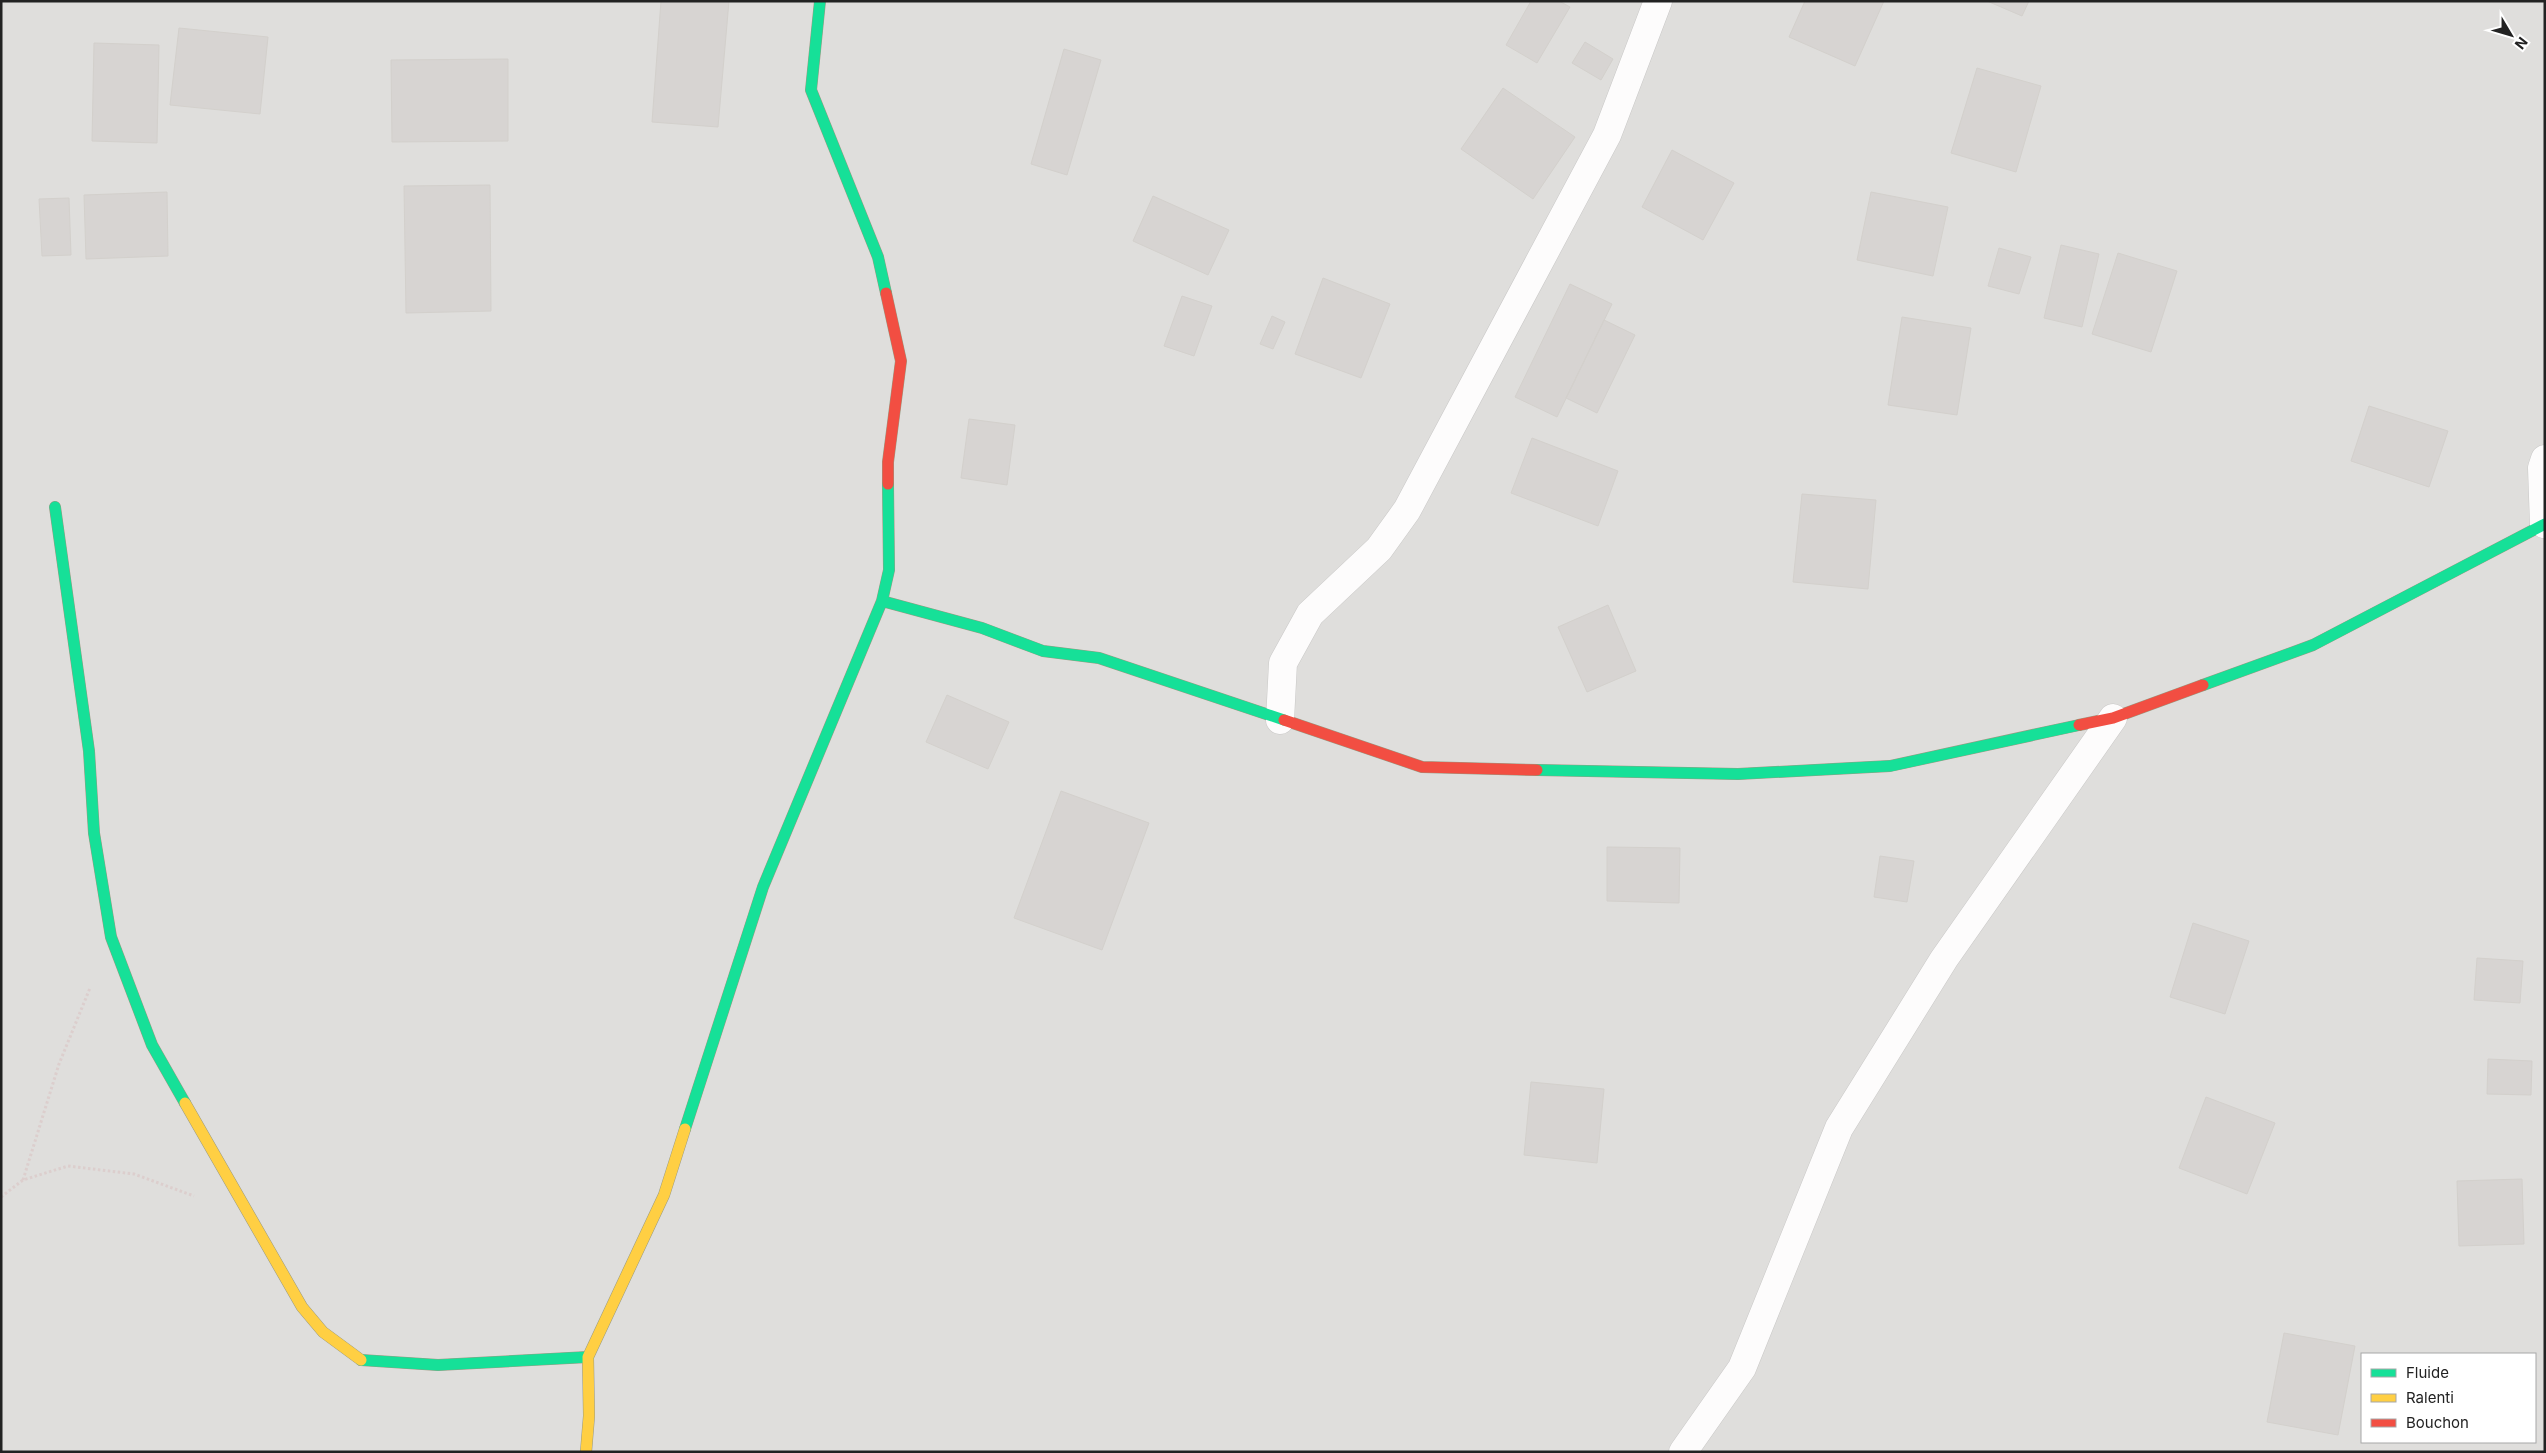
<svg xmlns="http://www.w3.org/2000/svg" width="2546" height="1453" font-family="Inter,sans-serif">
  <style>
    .residential { fill: #dfdedc; fill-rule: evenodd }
    .building { fill: #d7d4d2; stroke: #d3d0cc }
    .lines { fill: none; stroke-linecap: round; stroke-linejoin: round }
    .street-casing { stroke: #c9c8c7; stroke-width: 29 }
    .fast-casing { stroke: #999a82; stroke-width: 12 }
    .slow-casing { stroke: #999a82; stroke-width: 12 }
    .jam-casing { stroke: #999a82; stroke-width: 12 }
    .path { stroke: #dccecd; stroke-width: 3; stroke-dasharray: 2.5 2.5; stroke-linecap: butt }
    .street { stroke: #fdfcfc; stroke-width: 28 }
    .fast { stroke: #16e098; stroke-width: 11 }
    .slow { stroke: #ffcf43; stroke-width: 11 }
    .jam { stroke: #f24e42; stroke-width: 11 }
  </style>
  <rect width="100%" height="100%" fill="#f0eeeb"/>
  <!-- residential -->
  <path class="residential" d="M 1,1 L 2545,1 L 2545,1452 L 1,1452 ZM 2362,1354 L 2535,1354 L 2535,1442 L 2362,1442 Z"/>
  <!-- building -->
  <path class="building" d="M 661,1 L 729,1 L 718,127 L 652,122 Z
    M 1531,1 L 1559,1 L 1570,7 L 1537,63 L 1506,45 Z
    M 1805,1 L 1884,1 L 1855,66 L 1789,37 Z
    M 1987,1 L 2029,1 L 2022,16 Z
    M 179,28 L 268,37 L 260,114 L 170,105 Z
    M 1585,42 L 1613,59 L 1601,80 L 1572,63 Z
    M 94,43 L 159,45 L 157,143 L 92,141 Z
    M 1064,49 L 1101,60 L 1067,175 L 1031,164 Z
    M 508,59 L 508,141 L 392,142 L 391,60 Z
    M 1977,68 L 2041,86 L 2016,172 L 1951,153 Z
    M 1503,88 L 1575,137 L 1533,199 L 1461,149 Z
    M 1672,150 L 1734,183 L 1703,240 L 1642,207 Z
    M 490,185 L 491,311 L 406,313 L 404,186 Z
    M 167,192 L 168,256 L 86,259 L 84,195 Z
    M 1871,192 L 1948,207 L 1933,276 L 1857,260 Z
    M 1153,196 L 1229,230 L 1208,275 L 1133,241 Z
    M 69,198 L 71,255 L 42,256 L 39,199 Z
    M 2061,245 L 2099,254 L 2082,327 L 2044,318 Z
    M 1999,248 L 2031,257 L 2019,294 L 1988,286 Z
    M 2118,253 L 2177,271 L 2151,352 L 2092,334 Z
    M 1323,278 L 1390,304 L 1361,378 L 1295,354 Z
    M 1570,284 L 1612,304 L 1557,417 L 1515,397 Z
    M 1182,296 L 1212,306 L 1194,356 L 1164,346 Z
    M 1272,316 L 1285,322 L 1273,349 L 1260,344 Z
    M 1902,317 L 1971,328 L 1957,415 L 1888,405 Z
    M 1604,320 L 1635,335 L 1597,413 L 1566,398 Z
    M 2369,406 L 2448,431 L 2429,487 L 2351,461 Z
    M 969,419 L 1015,425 L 1007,485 L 961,478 Z
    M 1532,438 L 1618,471 L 1598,526 L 1511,493 Z
    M 1802,494 L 1876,500 L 1868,589 L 1793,582 Z
    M 1608,605 L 1636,671 L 1587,692 L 1558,627 Z
    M 947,695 L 1009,722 L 988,769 L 926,742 Z
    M 1061,791 L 1149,823 L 1102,950 L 1014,918 Z
    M 1607,847 L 1680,848 L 1679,903 L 1607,901 Z
    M 1880,856 L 1914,861 L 1907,902 L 1874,897 Z
    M 2193,923 L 2249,941 L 2225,1014 L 2170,997 Z
    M 2477,958 L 2523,961 L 2520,1003 L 2474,1000 Z
    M 2488,1059 L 2532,1061 L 2531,1095 L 2487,1094 Z
    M 1531,1082 L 1604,1089 L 1597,1163 L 1524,1155 Z
    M 2206,1097 L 2275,1123 L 2247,1194 L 2179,1168 Z
    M 2522,1179 L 2524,1244 L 2459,1246 L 2457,1181 Z
    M 2284,1333 L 2355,1346 L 2338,1435 L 2267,1422 Z"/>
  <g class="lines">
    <defs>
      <path id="street" d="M 2544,524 L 2542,468 L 2545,459
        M 1280,720 L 1283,663 L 1310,614 L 1379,549 L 1407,510 L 1607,135 L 1658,1
        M 1683,1452 L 1742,1368 L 1839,1128 L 1944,959 L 2113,718"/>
      <path id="fast" d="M 820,1 L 811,90 L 878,257 L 886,293
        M 55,507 L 89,751 L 94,833 L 111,937 L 152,1045 L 185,1103
        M 882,601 L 982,628 L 1043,651 L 1099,658 L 1284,720
        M 2203,685 L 2313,645 L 2545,524
        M 1537,770 L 1738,774 L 1890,766 L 2079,725
        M 685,1129 L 763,887 L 882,601 L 889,570 L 888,484
        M 361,1360 L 438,1365 L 588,1357"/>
      <path id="slow" d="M 185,1103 L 302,1307 L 323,1332 L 361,1360
        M 586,1452 L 589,1416 L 588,1357 L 664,1195 L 685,1129"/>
      <path id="jam" d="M 886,293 L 901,361 L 888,462 L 888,484
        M 1284,720 L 1422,767 L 1537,770
        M 2079,725 L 2113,718 L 2203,685"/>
    </defs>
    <!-- street casing -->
    <use href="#street" class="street-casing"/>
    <!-- fast casing -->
    <use href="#fast" class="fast-casing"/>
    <!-- slow casing -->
    <use href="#slow" class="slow-casing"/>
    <!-- jam casing -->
    <use href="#jam" class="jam-casing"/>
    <!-- path -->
    <path class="path" d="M 23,1180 L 59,1064 L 90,988
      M 1,1197 L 23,1180 L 68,1166 L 134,1174 L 194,1196"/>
    <!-- street -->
    <use href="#street" class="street"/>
    <!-- fast -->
    <use href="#fast" class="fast"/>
    <!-- slow -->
    <use href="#slow" class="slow"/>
    <!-- jam -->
    <use href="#jam" class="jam"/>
  </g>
  <!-- border -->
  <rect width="2546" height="1453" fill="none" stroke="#222222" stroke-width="5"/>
  <!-- legend -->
  <rect x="2361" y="1353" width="175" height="90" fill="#ffffff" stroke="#a7a7a7"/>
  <rect x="2371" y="1369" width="25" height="8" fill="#16e098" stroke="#a7a7a7"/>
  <text x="2406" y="1378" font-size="15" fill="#222222">Fluide</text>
  <rect x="2371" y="1394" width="25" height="8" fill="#ffcf43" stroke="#a7a7a7"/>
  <text x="2406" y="1403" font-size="15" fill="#222222">Ralenti</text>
  <rect x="2371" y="1419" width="25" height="8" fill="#f24e42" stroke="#a7a7a7"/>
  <text x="2406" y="1428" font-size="15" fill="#222222">Bouchon</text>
  <!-- north arrow -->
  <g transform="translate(2511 35) rotate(128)" stroke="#ffffff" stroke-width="4" paint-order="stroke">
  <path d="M0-4L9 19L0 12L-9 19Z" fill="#222222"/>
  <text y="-8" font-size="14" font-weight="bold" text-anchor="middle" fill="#222222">N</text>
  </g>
</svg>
